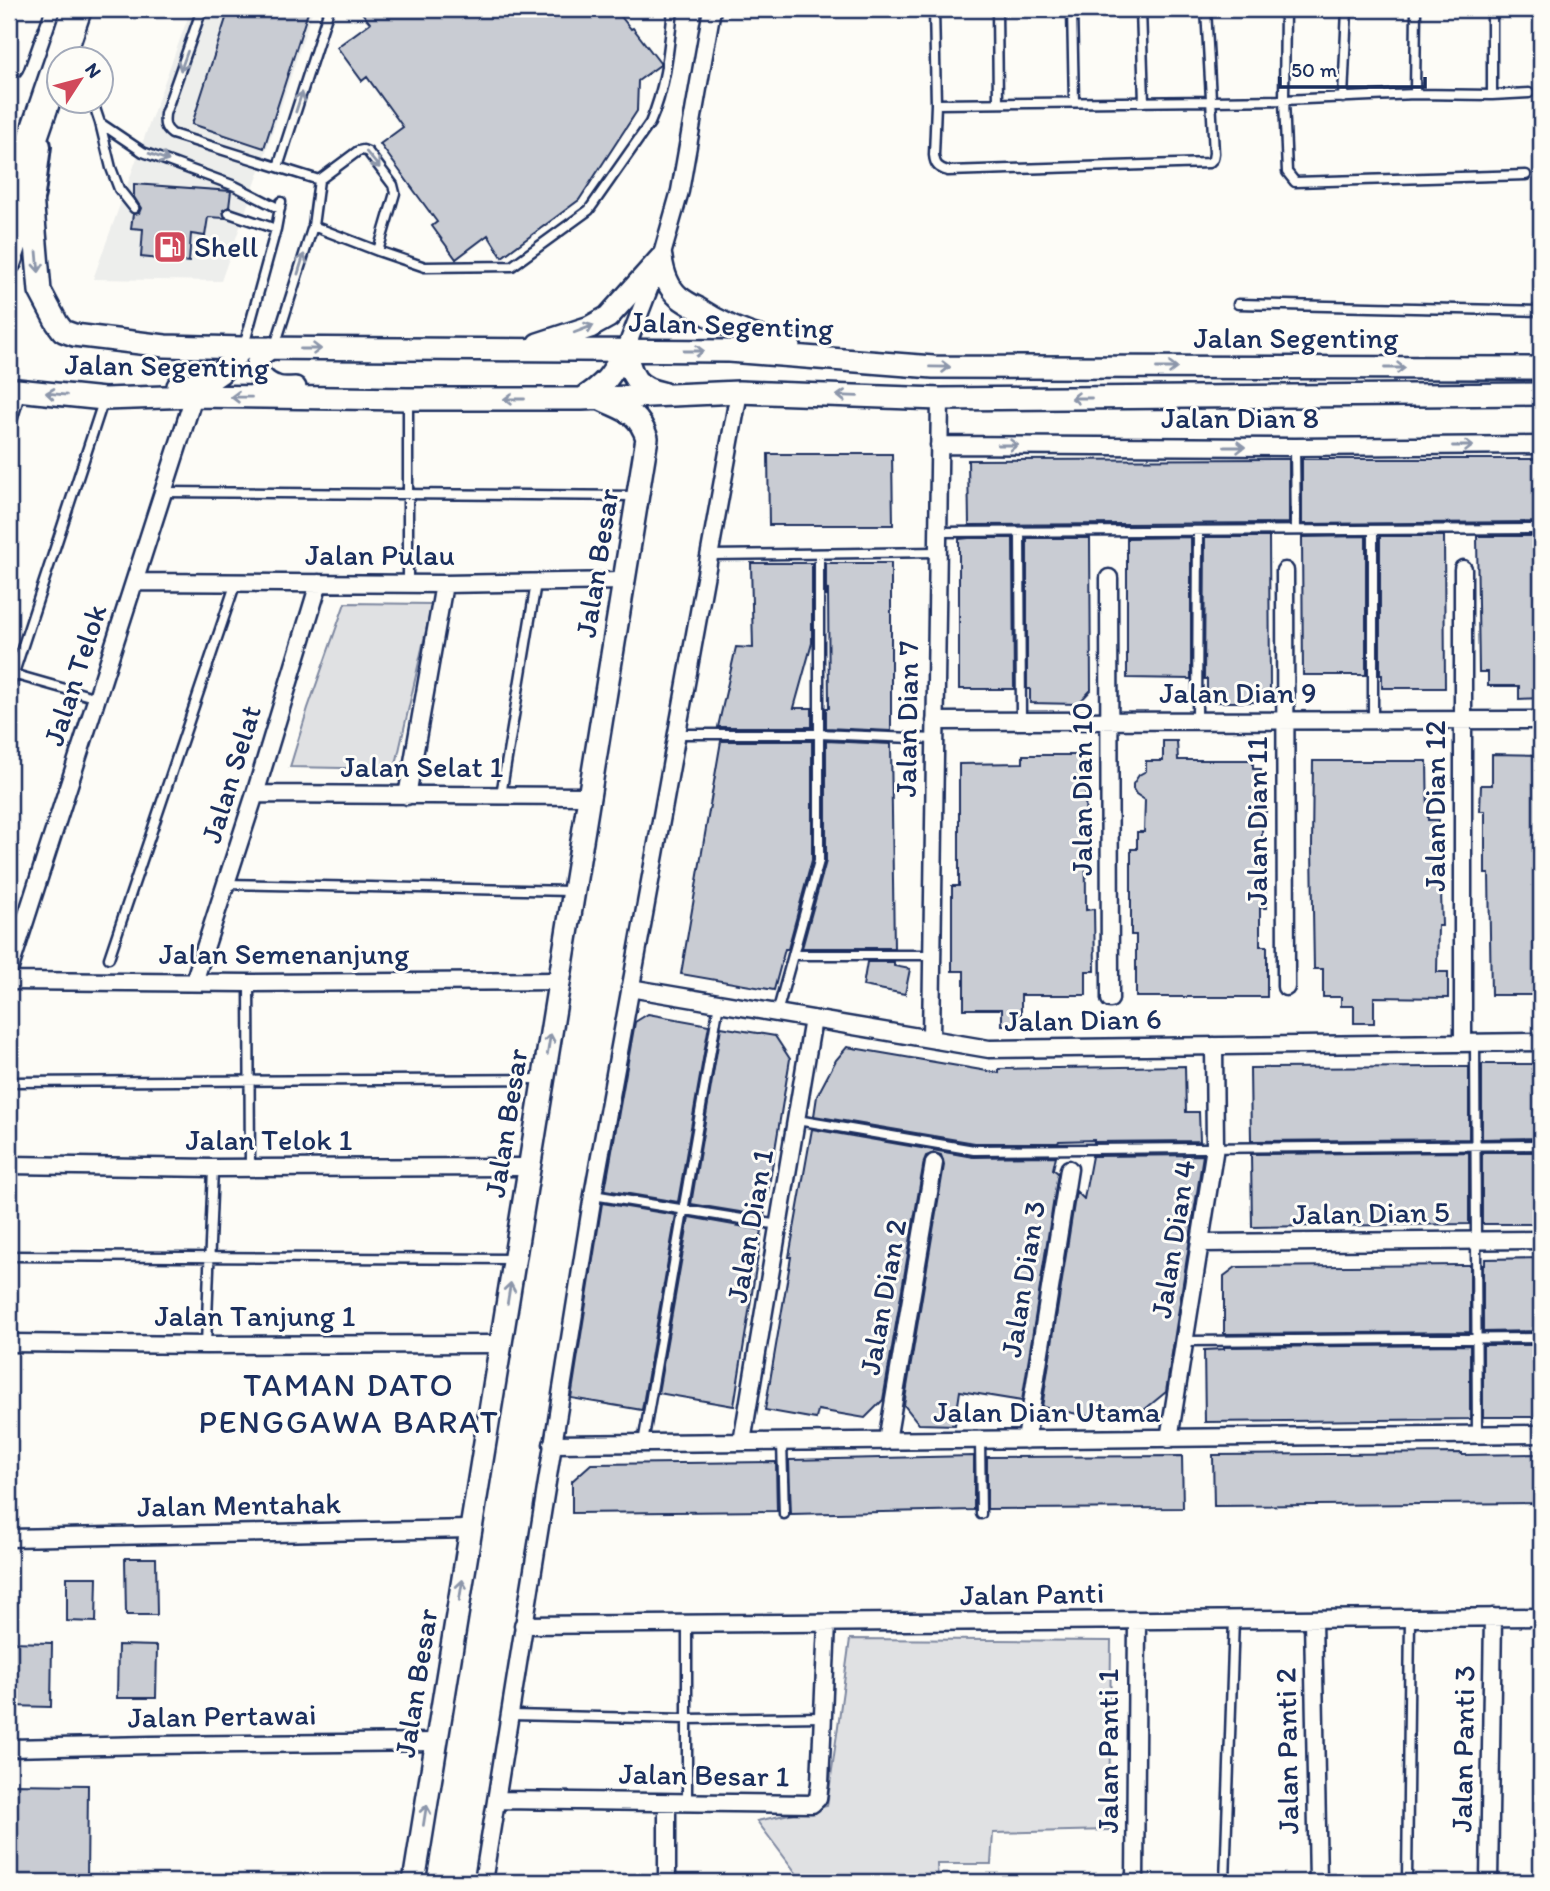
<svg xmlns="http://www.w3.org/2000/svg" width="1550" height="1891" font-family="Itim,sans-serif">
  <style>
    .built { fill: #edeeec }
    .green { fill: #e0e1e3; stroke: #7e88a0; stroke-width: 2 }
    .building { fill: #c9ccd3; stroke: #1b2f5e; stroke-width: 2 }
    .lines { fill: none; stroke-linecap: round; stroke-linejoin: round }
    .lane-casing { stroke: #1b2f5e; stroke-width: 13 }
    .street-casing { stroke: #1b2f5e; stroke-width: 21 }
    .secondary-casing { stroke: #1b2f5e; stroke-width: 26 }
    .primary-casing { stroke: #1b2f5e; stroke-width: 30 }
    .highway-casing { stroke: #1b2f5e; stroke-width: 33 }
    .lane { stroke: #fdfcf7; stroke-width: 8 }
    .street { stroke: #fdfcf7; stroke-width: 16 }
    .secondary { stroke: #fdfcf7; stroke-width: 21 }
    .primary { stroke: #fdfcf7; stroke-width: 24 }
    .highway { stroke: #fdfcf7; stroke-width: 28 }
    .oneway { stroke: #8c96aa }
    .labels { text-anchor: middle; stroke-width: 6; stroke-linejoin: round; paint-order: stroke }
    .poi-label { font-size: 30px; fill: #1b2f5e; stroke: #fdfcf7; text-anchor: start }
    .street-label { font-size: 30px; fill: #1b2f5e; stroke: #fdfcf7 }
    .neighbourhood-label { font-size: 32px; letter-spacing: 2px; fill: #1b2f5e; stroke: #fdfcf7 }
  </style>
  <rect width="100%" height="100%" fill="#fdfcf7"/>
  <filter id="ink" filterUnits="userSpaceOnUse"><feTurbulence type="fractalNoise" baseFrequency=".0143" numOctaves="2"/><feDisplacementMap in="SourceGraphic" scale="14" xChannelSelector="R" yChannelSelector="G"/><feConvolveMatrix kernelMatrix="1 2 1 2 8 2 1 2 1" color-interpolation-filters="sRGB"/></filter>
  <g filter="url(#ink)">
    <!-- built -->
    <path class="built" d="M 191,9 L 313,9 L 261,167 L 221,281 L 93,279 Z"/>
    <!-- green -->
    <path class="green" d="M 345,603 L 432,604 L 395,769 L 290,767 L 308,708 Z
      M 850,1639 L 1111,1641 L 1109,1830 L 993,1833 L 991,1864 L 937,1864 L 938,1882 L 803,1882 L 757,1821 L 827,1806 Z"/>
    <!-- building -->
    <path class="building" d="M 229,9 L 309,9 L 264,148 L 192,124 Z
      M 359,9 L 615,9 L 631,29 L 633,28 L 660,63 L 660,65 L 638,81 L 637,111 L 579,200 L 502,257 L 488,235 L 456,259 L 432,226 L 437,222 L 380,144 L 403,127 L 367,77 L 362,81 L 337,47 L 370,23 Z
      M 134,184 L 231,191 L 229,207 L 223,210 L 225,218 L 208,217 L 205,236 L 191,234 L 189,262 L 141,257 L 143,229 L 131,228 L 133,214 L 139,213 L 141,208 L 134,197 Z
      M 768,454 L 892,454 L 893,525 L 769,525 Z
      M 1289,459 L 1289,523 L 969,525 L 968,460 Z
      M 1302,459 L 1541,459 L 1541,522 L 1302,524 Z
      M 1366,536 L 1366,675 L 1303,675 L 1302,537 Z
      M 1380,536 L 1444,536 L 1445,688 L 1382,688 L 1382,675 L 1380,675 Z
      M 1477,536 L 1541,536 L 1541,698 L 1519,699 L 1519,686 L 1488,686 L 1488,672 L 1479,672 Z
      M 1191,537 L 1191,679 L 1127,678 L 1127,538 Z
      M 1205,537 L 1269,537 L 1270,689 L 1255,702 L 1207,702 L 1207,679 L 1204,679 Z
      M 969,538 L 1013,538 L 1014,689 L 959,689 L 959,539 Z
      M 1027,538 L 1090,538 L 1091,690 L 1078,704 L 1030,703 L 1030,689 L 1027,689 Z
      M 751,563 L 812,563 L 812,643 L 794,708 L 812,708 L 812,727 L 718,727 L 736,647 L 753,648 Z
      M 826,563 L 891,563 L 891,731 L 826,728 L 826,708 L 829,708 L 828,589 L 826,597 Z
      M 721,741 L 812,741 L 812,860 L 788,949 L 785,949 L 774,990 L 681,974 Z
      M 826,741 L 891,744 L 894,948 L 802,948 L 826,861 Z
      M 1163,741 L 1177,741 L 1178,760 L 1253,760 L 1253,769 L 1261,769 L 1261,785 L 1266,785 L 1266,812 L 1262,812 L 1262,849 L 1260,849 L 1260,883 L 1265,883 L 1266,908 L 1260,908 L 1260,946 L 1267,946 L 1267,997 L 1136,997 L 1136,935 L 1131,935 L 1131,849 L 1137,849 L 1137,832 L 1144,832 L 1145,800 L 1136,794 L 1133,789 L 1133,784 L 1139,775 L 1146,771 L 1146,761 L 1163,761 Z
      M 1492,754 L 1541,755 L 1541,995 L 1491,995 L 1489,874 L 1485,874 L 1485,811 L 1480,811 L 1481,785 L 1492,785 Z
      M 1023,755 L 1085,755 L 1086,910 L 1094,909 L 1095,971 L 1086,971 L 1086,995 L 1021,995 L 1021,1025 L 1002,1025 L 1002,1009 L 964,1009 L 964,971 L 952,971 L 952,886 L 959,886 L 959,764 L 1023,763 Z
      M 1313,761 L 1427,761 L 1428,820 L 1439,820 L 1442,926 L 1438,926 L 1437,972 L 1448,972 L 1448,998 L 1374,997 L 1374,1023 L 1354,1023 L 1354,1006 L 1341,1006 L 1341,997 L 1323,997 L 1323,969 L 1314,969 L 1312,847 Z
      M 867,962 L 894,962 L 894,966 L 910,969 L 905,994 L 863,986 Z
      M 648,1014 L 709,1025 L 678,1202 L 605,1190 L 635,1022 Z
      M 721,1027 L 775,1036 L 790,1059 L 764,1216 L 691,1204 Z
      M 847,1047 L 999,1073 L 999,1069 L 1185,1066 L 1186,1112 L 1199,1112 L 1200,1141 L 1094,1142 L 1094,1140 L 1059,1141 L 1058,1143 L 975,1143 L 814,1116 L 817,1096 L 836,1060 Z
      M 1482,1064 L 1541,1064 L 1541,1138 L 1482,1139 Z
      M 1447,1067 L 1469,1067 L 1469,1139 L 1251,1141 L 1250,1068 Z
      M 812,1129 L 973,1157 L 1056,1156 L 1053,1169 L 1058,1173 L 1022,1401 L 960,1391 L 955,1425 L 919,1424 L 904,1405 L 944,1165 L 941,1155 L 935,1153 L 926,1156 L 924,1161 L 883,1400 L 865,1418 L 818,1410 L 816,1419 L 765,1410 L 787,1281 L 791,1257 L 789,1257 Z
      M 1469,1152 L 1469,1224 L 1252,1227 L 1251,1154 Z
      M 1482,1152 L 1541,1152 L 1541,1224 L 1482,1224 Z
      M 1203,1155 L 1166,1392 L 1138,1415 L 1095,1410 L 1093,1417 L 1042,1407 L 1076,1191 L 1084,1199 L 1092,1156 Z
      M 602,1203 L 676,1215 L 642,1410 L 571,1398 Z
      M 689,1217 L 762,1230 L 734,1406 L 658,1393 Z
      M 1541,1258 L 1541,1331 L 1483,1332 L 1483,1265 L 1485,1265 L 1485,1259 Z
      M 1464,1265 L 1470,1265 L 1470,1332 L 1224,1334 L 1224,1276 L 1236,1267 Z
      M 1470,1345 L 1470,1419 L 1205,1422 L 1204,1350 L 1224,1349 L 1224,1347 Z
      M 1483,1345 L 1541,1345 L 1541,1417 L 1483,1417 Z
      M 1462,1453 L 1462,1455 L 1541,1454 L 1541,1503 L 1214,1506 L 1213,1455 Z
      M 974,1456 L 974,1510 L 791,1514 L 789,1460 Z
      M 1182,1456 L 1183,1508 L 987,1509 L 987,1457 Z
      M 776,1462 L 777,1511 L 572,1513 L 572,1481 L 591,1464 Z
      M 125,1558 L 156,1558 L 157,1615 L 126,1615 Z
      M 67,1577 L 97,1577 L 96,1622 L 67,1621 Z
      M 9,1642 L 52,1643 L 51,1707 L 9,1706 Z
      M 118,1645 L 157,1646 L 156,1698 L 117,1698 Z
      M 9,1784 L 88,1785 L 87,1882 L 9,1882 Z"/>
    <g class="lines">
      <defs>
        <path id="lane" d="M 202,9 L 165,114 C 164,123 164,128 172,134 L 319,180
          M 934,9 L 936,104 L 934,155 C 935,165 938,168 948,171 L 1209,163 L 1213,159 L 1214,153 L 1206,9
          M 997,9 L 998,103
          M 1072,9 L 1074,102
          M 1141,9 L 1144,102
          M 1285,9 L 1284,100 L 1287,172 L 1295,182 L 1526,175
          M 1492,9 L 1492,95
          M 74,44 L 79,60
          M 1415,94 L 1416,9
          M 1343,98 L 1347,9
          M 93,102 L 100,123 L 111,168 L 119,189 L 134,208
          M 936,104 L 1211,101 L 1284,100 L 1415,94 L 1492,95 L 1529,93
          M 100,123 L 143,152 L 235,186 L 280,209
          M 278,167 L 329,9
          M 229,213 L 276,229
          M 313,226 L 378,251 L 425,267 L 512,266 L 589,210 L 650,123 C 666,87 669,47 673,9
          M 1238,304 L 1541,311
          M 244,346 L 276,229 L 281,202
          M 275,346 L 313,226 L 319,180 L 358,151 L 363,150 L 368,152 L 393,185 L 395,193 L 378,251
          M 408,400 L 408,583
          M 1295,447 L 1296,530
          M 163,492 L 638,496
          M 1373,530 L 1373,720
          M 938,532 L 1541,529
          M 1020,532 L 1021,722
          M 709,555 L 938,552
          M 9,673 L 97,698
          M 9,688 L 103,402
          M 1197,721 L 1198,531
          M 676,734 L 819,734 L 935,739
          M 501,795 L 536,583
          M 226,884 L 571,891
          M 793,955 L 932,955
          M 109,958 L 236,582
          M 249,983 L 250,1168
          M 777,1013 L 819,861 L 819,555
          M 1475,1043 L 1477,1435
          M 9,1082 L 541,1079
          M 797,1120 L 974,1150 L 1541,1145
          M 593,1195 L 779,1225
          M 9,1256 L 513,1259
          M 1185,1341 L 1541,1338
          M 206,1345 L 213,1168
          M 980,1440 L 981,1514
          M 782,1442 L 784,1514
          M 643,1443 L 719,1003
          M 511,1715 L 687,1719 L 822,1717
          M 687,1803 L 687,1625
          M 1225,1882 L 1234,1619
          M 1407,1882 L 1410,1618"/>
        <path id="street" d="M 625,351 L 661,258 L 680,191 L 712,9
          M 9,417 L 17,390
          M 939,445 L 1295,447 L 1541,445
          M 1285,571 L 1286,987
          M 1109,578 L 1110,999
          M 135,582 L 444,584 L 624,581
          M 935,721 L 1541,720
          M 255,794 L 589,796
          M 407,796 L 444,584
          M 9,971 L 194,396
          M 9,981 L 249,983 L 559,981
          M 194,982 L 255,794 L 319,583
          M 630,988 L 989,1049 L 1541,1042
          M 931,1039 L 940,399
          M 1463,1043 L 1463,569
          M 9,1165 L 213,1168 L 529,1167
          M 1200,1243 L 1541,1240
          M 9,1343 L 206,1345 L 501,1344
          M 1169,1439 L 1215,1147 L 1214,1046
          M 1026,1440 L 1069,1169
          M 887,1441 L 934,1163
          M 742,1442 L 813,1019
          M 552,1444 L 1541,1434
          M 9,1538 L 471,1529
          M 1313,1619 L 1318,1882
          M 523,1625 L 1541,1617
          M 9,1748 L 151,1745 L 437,1742
          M 496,1800 L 812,1804 L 818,1798 L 820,1783 L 827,1623
          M 483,1882 L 593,1195 L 739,392
          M 667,1882 L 667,1803
          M 1135,1882 L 1137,1621
          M 1489,1882 L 1493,1617"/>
        <path id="secondary" d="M 32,196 L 40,291 L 57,323 L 63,331 L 74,335 L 165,346 L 243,348 L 729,351 L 933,367 L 1541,368
          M 661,258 C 663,272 667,287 679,297 C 684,301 691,305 697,308 C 726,327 756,339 789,344
          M 538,344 L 590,327 L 608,317 L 661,258
          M 270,348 C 265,352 259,355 258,361 C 254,373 266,384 277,387 C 282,389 289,388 295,388
          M 625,351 C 632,376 634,387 662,393
          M 178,386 L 208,381 L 221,372 L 243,348
          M 9,391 L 17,390 L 104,399 L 194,396 L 408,399 L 582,399 L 739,392 L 940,399 L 1541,394
          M 582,399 C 607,383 611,375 625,351
          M 414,1882 L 647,438 C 638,412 626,411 603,400"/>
        <path id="primary" d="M 9,261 L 32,194 L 38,146"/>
        <path id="highway" d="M 9,65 L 29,9
          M 9,207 L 77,9"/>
      </defs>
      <!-- lane casing -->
      <use href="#lane" class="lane-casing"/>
      <!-- street casing -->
      <use href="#street" class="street-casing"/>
      <!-- secondary casing -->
      <use href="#secondary" class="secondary-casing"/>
      <!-- primary casing -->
      <use href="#primary" class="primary-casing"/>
      <!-- highway casing -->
      <use href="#highway" class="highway-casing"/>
      <!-- lane -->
      <use href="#lane" class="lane"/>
      <!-- street -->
      <use href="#street" class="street"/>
      <!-- secondary -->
      <use href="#secondary" class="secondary"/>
      <!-- primary -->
      <use href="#primary" class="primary"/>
      <!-- highway -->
      <use href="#highway" class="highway"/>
    </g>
    <!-- one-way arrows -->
    <defs><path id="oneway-shaft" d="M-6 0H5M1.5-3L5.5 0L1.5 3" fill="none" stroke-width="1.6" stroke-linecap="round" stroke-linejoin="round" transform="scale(1.75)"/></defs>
    <g class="oneway">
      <use href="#oneway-shaft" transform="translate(184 61) rotate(110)"/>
      <use href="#oneway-shaft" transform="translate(299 102) rotate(-72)"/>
      <use href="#oneway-shaft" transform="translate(159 157) rotate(20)"/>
      <use href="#oneway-shaft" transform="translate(373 160) rotate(50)"/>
      <use href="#oneway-shaft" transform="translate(38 262) rotate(85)"/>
      <use href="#oneway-shaft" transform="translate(301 264) rotate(-73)"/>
      <use href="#oneway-shaft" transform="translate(584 329) rotate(-21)"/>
      <use href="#oneway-shaft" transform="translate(311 349)"/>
      <use href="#oneway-shaft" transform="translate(694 351)"/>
      <use href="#oneway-shaft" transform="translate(940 367) rotate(1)"/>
      <use href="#oneway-shaft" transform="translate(1167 368)"/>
      <use href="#oneway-shaft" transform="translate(1395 368)"/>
      <use href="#oneway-shaft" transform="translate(56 394) rotate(-174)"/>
      <use href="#oneway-shaft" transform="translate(847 396) rotate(-178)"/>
      <use href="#oneway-shaft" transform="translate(241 397) rotate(-179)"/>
      <use href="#oneway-shaft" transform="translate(1081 398) rotate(180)"/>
      <use href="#oneway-shaft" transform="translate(514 399) rotate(180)"/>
      <use href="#oneway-shaft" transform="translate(1008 445)"/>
      <use href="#oneway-shaft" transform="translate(1463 446)"/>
      <use href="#oneway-shaft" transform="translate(1235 447)"/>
      <use href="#oneway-shaft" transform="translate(549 1044) rotate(-81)"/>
      <use href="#oneway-shaft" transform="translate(509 1293) rotate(-81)"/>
      <use href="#oneway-shaft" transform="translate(461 1590) rotate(-81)"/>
      <use href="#oneway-shaft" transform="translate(425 1815) rotate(-81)"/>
    </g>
  </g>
  <!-- icons -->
  <defs>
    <symbol id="fuel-square" viewBox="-11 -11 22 22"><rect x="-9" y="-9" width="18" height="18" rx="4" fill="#d1495b" stroke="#fdfcf7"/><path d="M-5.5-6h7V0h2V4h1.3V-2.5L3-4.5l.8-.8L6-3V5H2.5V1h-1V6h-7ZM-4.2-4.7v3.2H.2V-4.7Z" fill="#fff"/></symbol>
  </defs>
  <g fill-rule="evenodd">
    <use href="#fuel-square" x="151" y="228" width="38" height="38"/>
  </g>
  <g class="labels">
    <!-- poi labels -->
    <g class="poi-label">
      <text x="194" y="257">Shell</text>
    </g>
    <!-- street labels -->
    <g class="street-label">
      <text transform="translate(731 325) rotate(2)" y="10">Jalan Segenting</text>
      <text x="1296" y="348">Jalan Segenting</text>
      <text transform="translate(167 366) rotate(1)" y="10">Jalan Segenting</text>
      <text x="1240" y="428">Jalan Dian 8</text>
      <text x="380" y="565">Jalan Pulau</text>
      <text transform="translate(597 563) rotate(-81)" y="10">Jalan Besar</text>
      <text transform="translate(75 675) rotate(-72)" y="10">Jalan Telok</text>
      <text x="1238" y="703">Jalan Dian 9</text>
      <text transform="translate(907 719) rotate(-89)" y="10">Jalan Dian 7</text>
      <text x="422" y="777">Jalan Selat 1</text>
      <text transform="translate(231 774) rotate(-73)" y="10">Jalan Selat</text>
      <text transform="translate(1082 789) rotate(-90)" y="10">Jalan Dian 10</text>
      <text transform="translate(1435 806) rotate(-90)" y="10">Jalan Dian 12</text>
      <text transform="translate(1257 821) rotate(-90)" y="10">Jalan Dian 11</text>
      <text x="284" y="964">Jalan Semenanjung</text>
      <text transform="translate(1083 1020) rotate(-1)" y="10">Jalan Dian 6</text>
      <text transform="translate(506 1123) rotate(-81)" y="10">Jalan Besar</text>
      <text x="269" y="1150">Jalan Telok 1</text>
      <text transform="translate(1371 1213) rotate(-1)" y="10">Jalan Dian 5</text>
      <text transform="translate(750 1226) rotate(-80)" y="10">Jalan Dian 1</text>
      <text transform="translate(1173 1239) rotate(-81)" y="10">Jalan Dian 4</text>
      <text transform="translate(1023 1279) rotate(-81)" y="10">Jalan Dian 3</text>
      <text transform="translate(883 1297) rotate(-80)" y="10">Jalan Dian 2</text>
      <text x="255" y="1326">Jalan Tanjung 1</text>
      <text x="1047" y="1422">Jalan Dian Utama</text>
      <text transform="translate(239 1505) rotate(-1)" y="10">Jalan Mentahak</text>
      <text transform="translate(1032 1594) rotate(-1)" y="10">Jalan Panti</text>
      <text transform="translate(416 1683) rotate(-81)" y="10">Jalan Besar</text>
      <text transform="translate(222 1716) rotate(-1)" y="10">Jalan Pertawai</text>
      <text transform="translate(1463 1749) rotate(-89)" y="10">Jalan Panti 3</text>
      <text transform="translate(1108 1751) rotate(-90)" y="10">Jalan Panti 1</text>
      <text transform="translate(1287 1751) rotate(-91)" y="10">Jalan Panti 2</text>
      <text transform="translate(704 1775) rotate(1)" y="10">Jalan Besar 1</text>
    </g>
    <!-- neighbourhood labels -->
    <g class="neighbourhood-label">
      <text x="349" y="1396">TAMAN DATO<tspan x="349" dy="37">PENGGAWA BARAT</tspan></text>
    </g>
  </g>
  <!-- margin -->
  <rect width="1550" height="1891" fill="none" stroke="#fdfcf7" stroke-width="35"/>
  <rect x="18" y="18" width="1515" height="1856" fill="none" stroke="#1b2f5e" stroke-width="2.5" filter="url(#ink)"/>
  <!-- north arrow -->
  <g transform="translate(80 80) rotate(54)"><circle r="33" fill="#fdfcf7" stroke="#a3aaba" stroke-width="2"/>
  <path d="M0-5L12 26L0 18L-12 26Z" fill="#d1495b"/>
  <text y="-10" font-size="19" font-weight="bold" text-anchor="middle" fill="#1b2f5e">N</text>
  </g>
  <!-- scale -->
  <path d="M1280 77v10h145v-10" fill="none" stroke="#1b2f5e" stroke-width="3.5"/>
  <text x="1291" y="77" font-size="21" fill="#1b2f5e" stroke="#fdfcf7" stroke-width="5" paint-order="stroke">50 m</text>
</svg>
